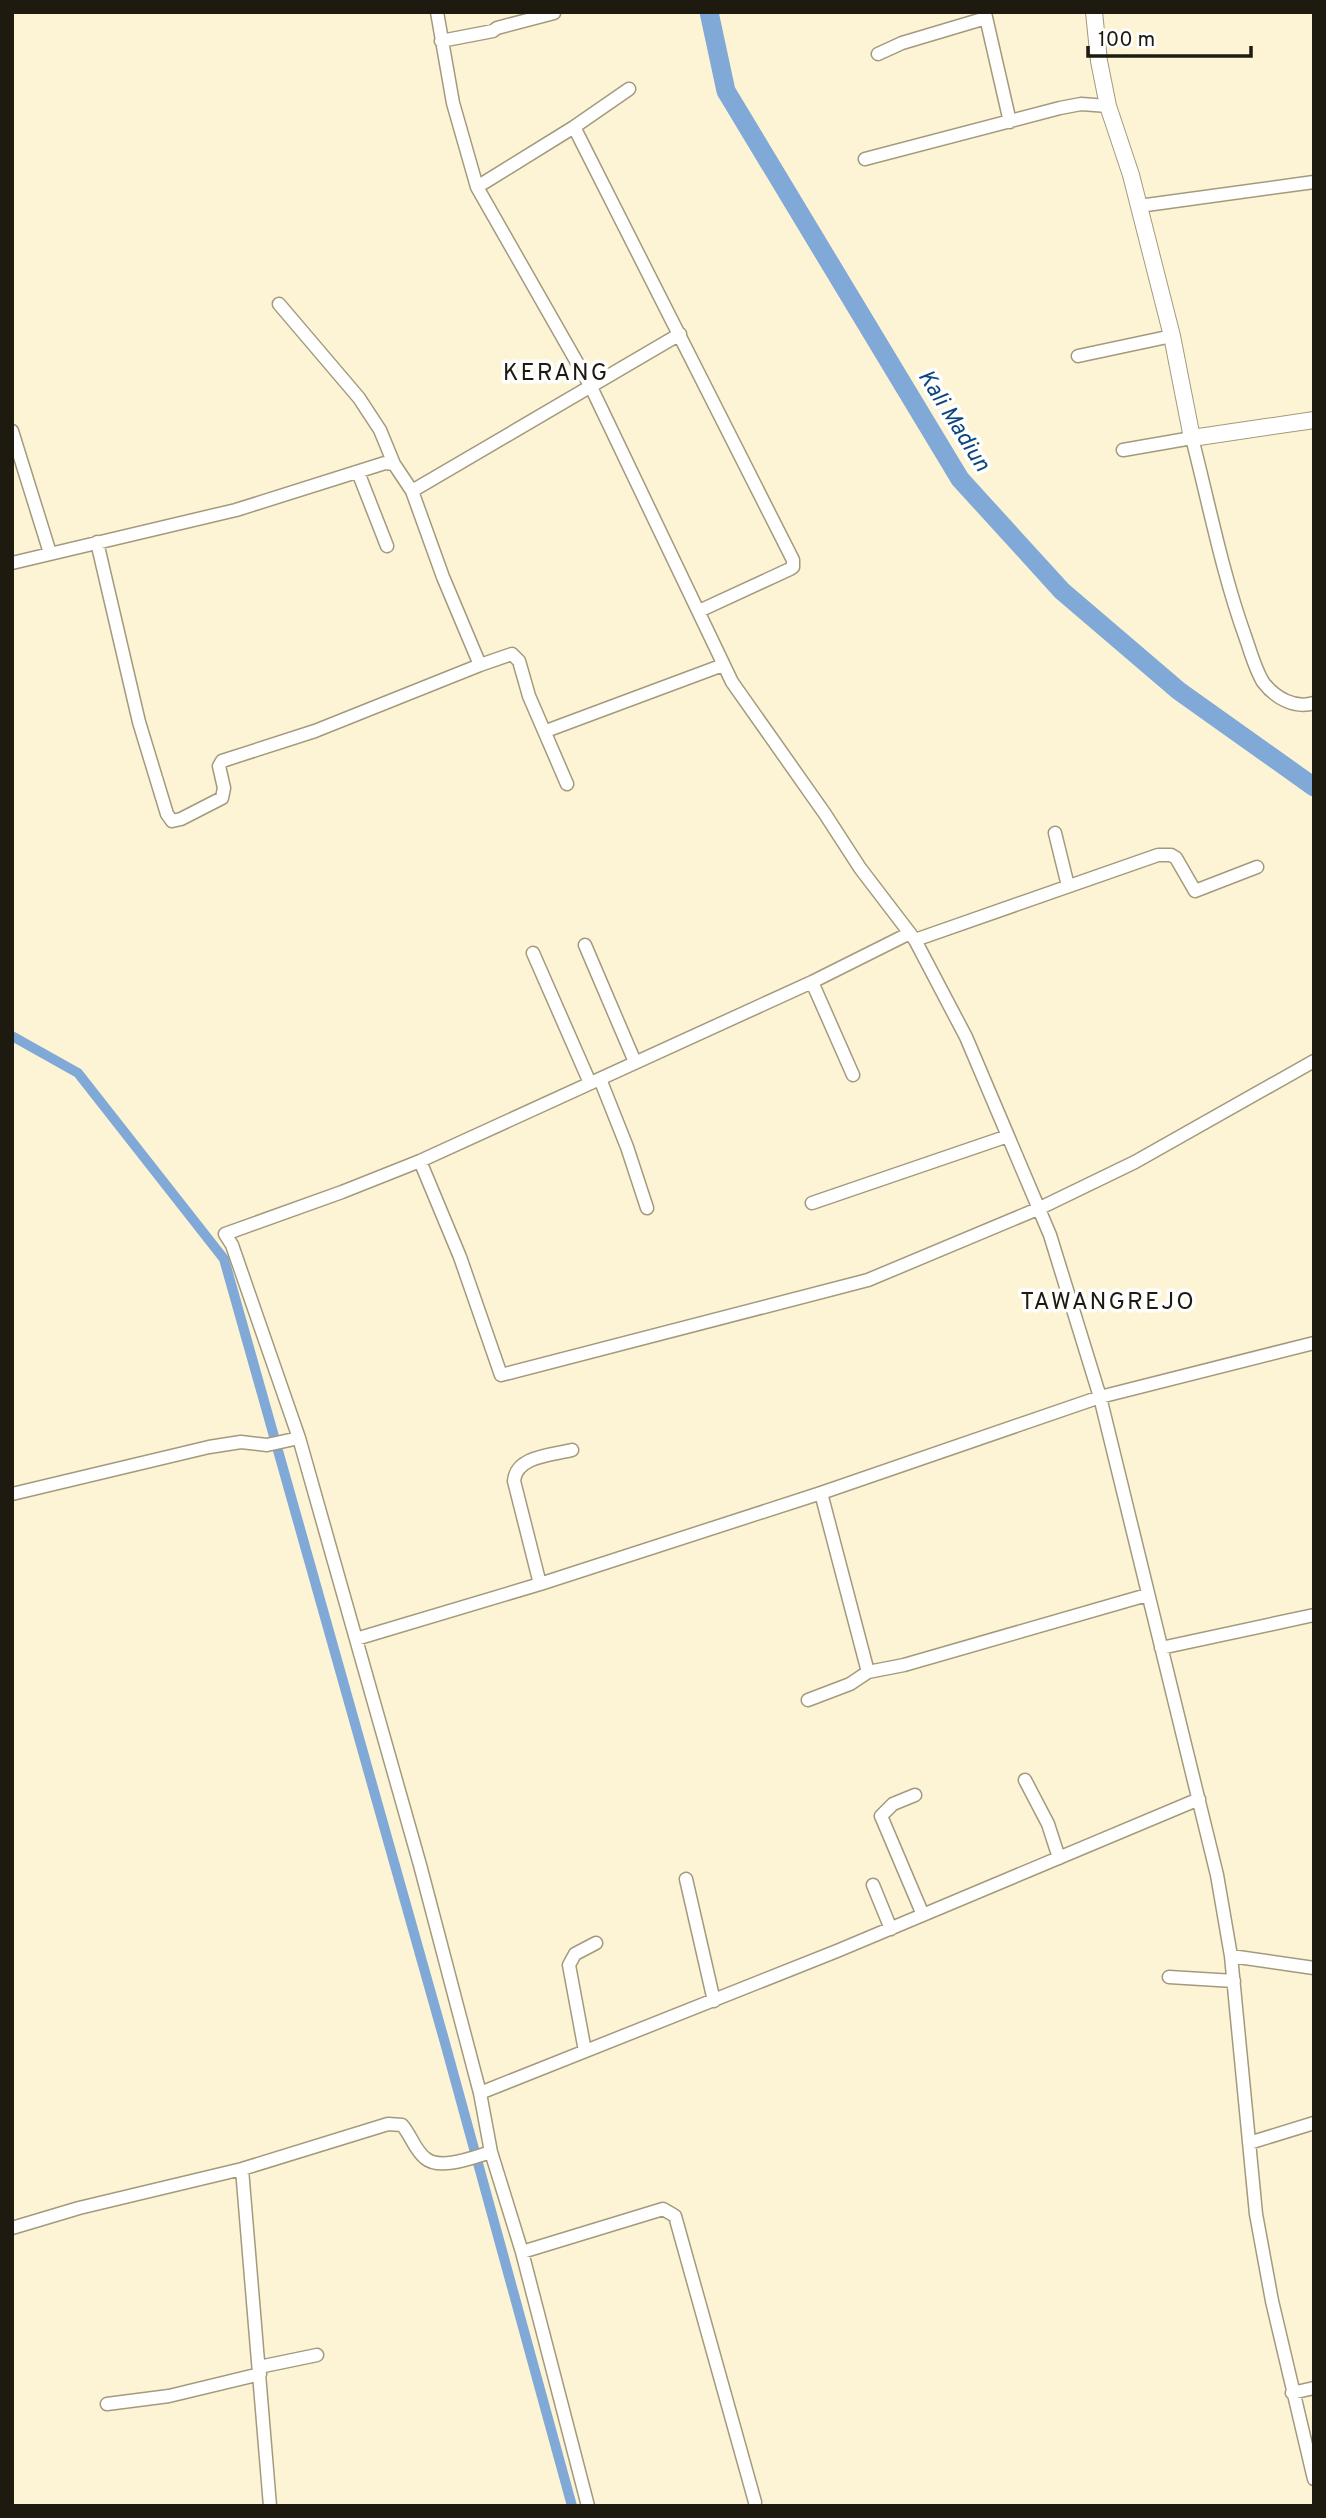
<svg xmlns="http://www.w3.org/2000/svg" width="1326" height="2518" font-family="Overpass,sans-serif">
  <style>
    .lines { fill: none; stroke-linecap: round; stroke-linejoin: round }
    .canal { stroke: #81a9d8; stroke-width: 10 }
    .river { stroke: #81a9d8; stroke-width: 19 }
    .minor-casing { stroke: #a39a7e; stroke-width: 15 }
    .tertiary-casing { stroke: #a39a7e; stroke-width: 18 }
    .minor { stroke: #fff; stroke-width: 12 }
    .tertiary { stroke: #fff; stroke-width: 16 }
    .labels { text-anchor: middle; stroke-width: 7; stroke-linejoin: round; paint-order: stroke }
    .water-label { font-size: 23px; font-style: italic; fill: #0c467f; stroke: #fff }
    .quarter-label { font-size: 24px; letter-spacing: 2px; fill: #1e1a0f; stroke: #fff }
  </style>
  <rect width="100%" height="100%" fill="#fdf4d5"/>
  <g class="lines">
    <!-- canal -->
    <path class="canal" d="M 12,1036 L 78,1073 L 224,1259 L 445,2043 L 572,2506"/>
    <!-- river -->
    <path class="river" d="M 709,12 L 726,91 L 960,479 L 1062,591 L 1179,691 L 1314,787"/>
    <defs>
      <path id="minor" d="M 437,12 L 453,103 L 477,187 L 591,387 L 732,682 L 825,814 L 860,868 L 915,940 L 966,1037 L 1050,1235 L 1100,1397 L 1217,1875 L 1231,1956 L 1256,2214 L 1272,2301 L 1314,2479
        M 985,13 L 1010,122
        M 441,41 L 493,31 L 497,28 L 554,13
        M 878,54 L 902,43 L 986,18
        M 574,127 L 629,89
        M 865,159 L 1060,108 L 1081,104 L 1108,106
        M 477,187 L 574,127 L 793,560 L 793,567 L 790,569 L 699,611
        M 1139,206 L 1314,182
        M 279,304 L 359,398 L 380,430 L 394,464
        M 1078,356 L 1172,336
        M 12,431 L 50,553
        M 1123,450 L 1192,438 C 1209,504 1222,572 1245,636 C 1250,650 1255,669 1263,682 C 1275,698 1295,709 1314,703
        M 358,472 L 387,546
        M 412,491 L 443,577 L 480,665
        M 97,542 L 139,722 L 167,814 L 172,821 L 181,819 L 222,798 L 224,788 L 219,766 L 222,761 L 315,731 L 480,665 L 512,654 L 519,661 L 529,696 L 567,784
        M 12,563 L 236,510 L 385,463 L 394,464 L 412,491 L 680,334
        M 546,731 L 723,665
        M 1055,833 L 1068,886
        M 915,940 L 1158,855 L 1171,855 L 1176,858 L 1195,891 L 1257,867
        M 585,945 L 635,1062
        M 533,953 L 590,1083
        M 812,982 L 853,1075
        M 600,1079 L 627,1147 L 647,1208
        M 420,1161 L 460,1257 L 501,1375 L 868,1280 L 1040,1208 L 1135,1162 L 1314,1061
        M 812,1203 L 1008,1136
        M 12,1494 L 209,1447 L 241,1442 L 267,1445 L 299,1438
        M 540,1584 L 514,1481 C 516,1456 552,1455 572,1450
        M 356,1639 L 540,1584 L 821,1493 L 1100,1397 L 1314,1343
        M 1161,1648 L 1314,1615
        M 868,1672 L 904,1665 L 1147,1595
        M 808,1700 L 850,1684 L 868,1672 L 821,1493
        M 1025,1780 L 1048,1824 L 1059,1858
        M 915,1795 L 893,1804 L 881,1816 L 923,1915
        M 686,1879 L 714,2001
        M 873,1885 L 891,1929
        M 1231,1956 L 1314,1968
        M 1169,1977 L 1234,1981
        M 585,2051 L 569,1965 L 575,1954 L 596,1943
        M 480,2093 L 837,1951 L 1199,1799
        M 1249,2143 L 1314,2123
        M 242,2169 L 270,2506
        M 12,2228 L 79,2208 L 242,2169 L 388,2124 L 402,2125 C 411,2135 414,2149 425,2158 C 440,2171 474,2157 491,2152
        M 522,2252 L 663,2209 L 675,2216 L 755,2502
        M 259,2367 L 317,2355
        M 1292,2393 L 1314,2388
        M 107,2404 L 169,2396 L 260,2374
        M 588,2506 L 522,2252 L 491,2152 L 480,2093 L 420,1865 L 299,1438 L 232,1245 L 225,1234 L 342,1192 L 420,1161 L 812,982 L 910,933"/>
      <path id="tertiary" d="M 1094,12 L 1099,61 L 1108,106 L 1131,175 L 1172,336 L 1192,438 L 1314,420"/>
    </defs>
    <!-- minor casing -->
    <use href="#minor" class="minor-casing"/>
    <!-- tertiary casing -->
    <use href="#tertiary" class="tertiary-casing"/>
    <!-- minor -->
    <use href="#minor" class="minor"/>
    <!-- tertiary -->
    <use href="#tertiary" class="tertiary"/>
  </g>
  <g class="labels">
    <!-- water labels -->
    <g class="water-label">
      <text transform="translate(955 420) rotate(58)" y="8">Kali Madiun</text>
    </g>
    <!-- quarter labels -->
    <g class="quarter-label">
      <text x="556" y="380">KERANG</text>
      <text x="1108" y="1309">TAWANGREJO</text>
    </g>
  </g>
  <!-- border -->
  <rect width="1326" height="2518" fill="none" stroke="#1e1a0f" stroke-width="28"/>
  <!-- scale -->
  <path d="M1088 46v10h163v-10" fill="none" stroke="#1e1a0f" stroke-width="3.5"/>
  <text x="1098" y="46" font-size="21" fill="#1e1a0f" stroke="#ffffff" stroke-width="5" paint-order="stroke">100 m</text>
</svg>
